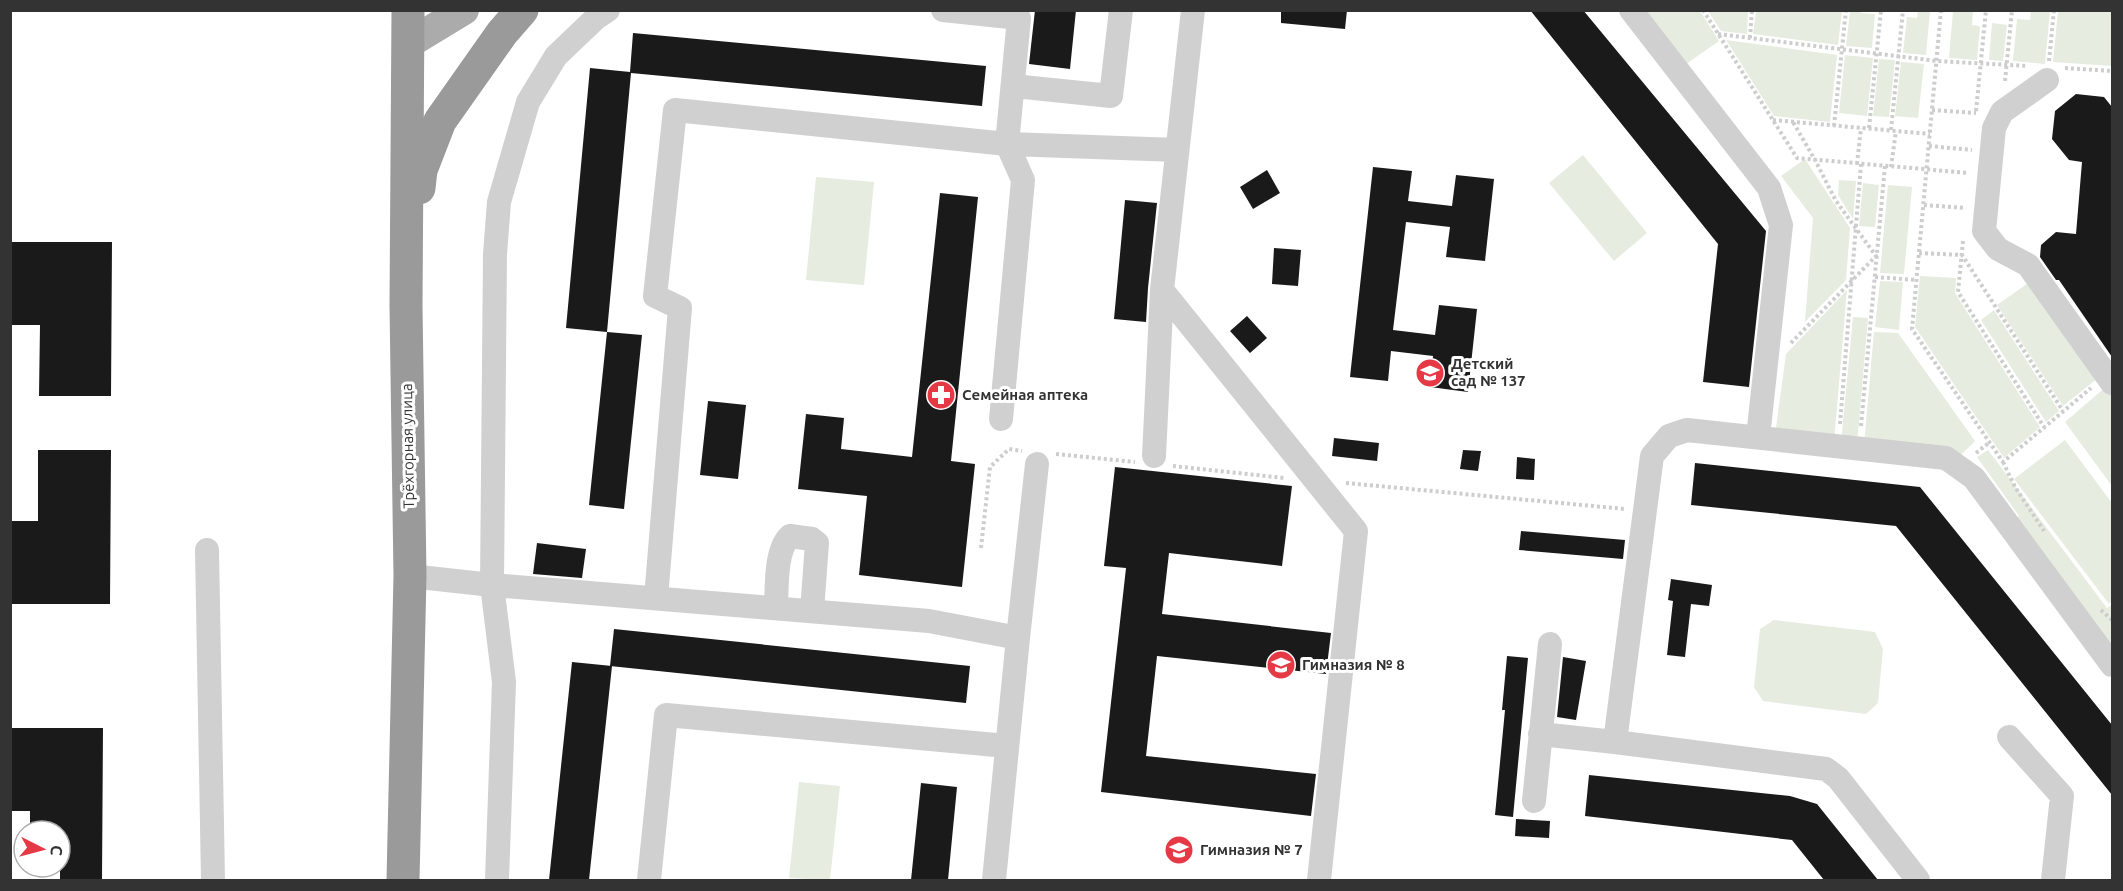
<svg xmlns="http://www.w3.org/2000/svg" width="2123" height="891" viewBox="0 0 2123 891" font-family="Ubuntu,sans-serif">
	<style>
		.green { fill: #e6ecdf }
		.building { fill: #1a1a1a }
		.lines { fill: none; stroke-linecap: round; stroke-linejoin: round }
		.path { stroke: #cdcdcd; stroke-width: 4; stroke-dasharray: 3 3; stroke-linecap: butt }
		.minor { stroke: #d0d0d0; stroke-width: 24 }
		.major { stroke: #ababab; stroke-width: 30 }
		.highway { stroke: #9a9a9a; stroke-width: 33 }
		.labels { text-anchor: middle; stroke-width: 6; stroke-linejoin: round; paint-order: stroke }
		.poi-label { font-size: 15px; font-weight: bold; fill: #333; stroke: #fff; text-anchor: start }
		.street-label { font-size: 15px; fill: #333; stroke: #fff }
	</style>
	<rect width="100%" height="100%" fill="#fff"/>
	<path class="green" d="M1640,11H1700L1719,41L1686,64Z
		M1708,11H1748L1747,34L1721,31Z
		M1756,11H1842L1838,45L1753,34Z
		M1850,11H1860L1861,13L1875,14L1872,48L1846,46Z
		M1918,11H1930L1926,55L1903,53L1907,17L1917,18Z
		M1953,11H1973L1972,25L1980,26L1977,60L1949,58Z
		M2031,11H2050L2045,64L2013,61L2017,19L2030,20Z
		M2058,11H2112V66L2053,62Z
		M1992,23L2007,25L2003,61L1989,60Z
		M1726,40L1837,55L1830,122L1774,116Z
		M1845,55L1873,58L1867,116L1839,113Z
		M1879,59L1895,60L1889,117L1873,116Z
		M1901,62L1924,64L1918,118L1895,116Z
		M1583,155L1647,233L1614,261L1549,183Z
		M1805,159L1850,228L1846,280L1805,322L1813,218L1781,176Z
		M816,177L874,182L864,285L806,280Z
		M1839,180L1856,181L1853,219L1838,195Z
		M1863,183L1879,185L1875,227L1859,226Z
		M1888,185L1912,187L1904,274L1880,273Z
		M1920,276L1956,278L1955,293L2040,427L2004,458L1915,327Z
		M2034,279L2103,374L2063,406L1997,305Z
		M1880,281L1903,282L1899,330L1875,327Z
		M1847,290L1834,442L1775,435L1786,354Z
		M1994,310L2059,411L2046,422L1981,320Z
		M1853,317L1868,318L1857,445L1841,443Z
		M1874,332L1898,333L1975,441L1961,455L1864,445Z
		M2108,385L2112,391V486L2065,422Z
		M2065,440L2112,503V601L2109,604L2014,479Z
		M1988,450L2107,608L2112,605V659L2012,522L2019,516L1977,457Z
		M1774,620L1875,632L1883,649L1878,703L1866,714L1763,701L1754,687L1760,629Z
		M799,782L840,786L830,880L789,878Z"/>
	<path class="building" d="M1035,10H1076L1070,69L1029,64Z
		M1281,10H1347L1345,29L1281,23Z
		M1530,10H1583L1766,231L1749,387L1703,382L1718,244Z
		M633,33L986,66L982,106L631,73L607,332L566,328L590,68L630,72Z
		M2076,94L2104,97L2112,107V357L2059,280H2056L2040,257L2041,245L2056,232L2076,234L2082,162L2069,160L2052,139L2055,111Z
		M1373,167L1412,171L1408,201L1452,206L1456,175L1494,179L1485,261L1446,257L1450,227L1406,222L1393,330L1435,335L1439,305L1477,309L1468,392L1430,387L1433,356L1391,351L1388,381L1350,377Z
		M1267,170L1280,193L1253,209L1240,187Z
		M940,193L978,197L951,461L975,464L962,587L859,575L867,496L798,489L806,414L844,418L841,449L912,457Z
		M1125,200L1157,203L1148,288L1146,322L1114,319Z
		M10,242H112L111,396H39L40,325H10Z
		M1274,248L1301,250L1298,286L1272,284Z
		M1247,316L1267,338L1250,353L1230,331Z
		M607,332L642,335L624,509L589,505Z
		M708,401L746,405L738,479L700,475Z
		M1334,438L1379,443L1377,461L1332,456Z
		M38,450H111L110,604H10V521H38Z
		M1463,450L1481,451L1478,471L1460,469Z
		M1517,457L1535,459L1534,480L1516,479Z
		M1695,463L1920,487L2112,725V795L1896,526L1691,505Z
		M1115,467L1292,486L1282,566L1169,553L1162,614L1331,633L1326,674L1157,656L1146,756L1316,774L1311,816L1101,792L1126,568L1104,566Z
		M1521,531L1625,540L1623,559L1519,550Z
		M537,543L586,549L582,578L533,574Z
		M1671,579L1712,585L1709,606L1691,604L1685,657L1667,655L1673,601L1668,600Z
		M614,629L970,666L966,703L610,666Z
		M1507,656L1528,658L1513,817L1495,815L1505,710H1502Z
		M1563,657L1586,661L1576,720L1557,717Z
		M572,662L612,666L589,880H549Z
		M10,728H103L102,880H60V831H30V811H10Z
		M1589,775L1790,796L1817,804L1878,880H1824L1792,840L1585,816Z
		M921,783L957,787L948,880H911Z
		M1516,819L1550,821L1549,838L1515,836Z"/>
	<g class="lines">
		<path class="path" d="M1703,10L1797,158L1969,173
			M1941,10L1912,329L2003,462L2091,388
			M1718,34L1937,61L2028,66
			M1750,38L1752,10
			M2049,61L2054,10
			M2065,68L2112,71
			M2005,81L2012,10
			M1932,110L1976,113
			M1976,111L1986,10
			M1773,120L1930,134
			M1834,126L1846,10
			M1869,128L1881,10
			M1891,130L1903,10
			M1929,146L1972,150
			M1857,164L1861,128
			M1891,167L1896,131
			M1924,205L1966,208
			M1963,241L1958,292L2044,427
			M1919,253L1962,255L2063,411
			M1875,277L1916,280
			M1791,343L1876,256L1836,201L1815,160L1793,122
			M1840,424L1861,164
			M1861,426L1885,166
			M1976,453L1990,442
			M1056,454L1135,462
			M2003,462L2015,487L2044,531
			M1173,466L1284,478
			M1346,483L1625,509
			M981,548L990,467L1009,449L1022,451
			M2101,610L2112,620"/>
		<path class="minor" d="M943,10L1019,18L1007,144L1023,180L1001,419
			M1631,10L1769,188L1781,225L1758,437
			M2047,80L2002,112L1994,128L1984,231L1998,249L2028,265L2112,383
			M1013,86L1111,96L1121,10
			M1162,290L1356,531L1319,880
			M1154,456L1162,290L1193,10
			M207,550L213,880
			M410,576L492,585L929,621L1018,638
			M656,598L680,308L655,296L675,110L1007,144L1177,150
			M776,608C777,587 775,550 790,536L812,539L817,543L812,611
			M1540,734L1615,742
			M2009,737L2062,796L2053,880
			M1534,801L1550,644
			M497,880L504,682L492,585L495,254L499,202L528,102L556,56L596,18L608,10
			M649,880L666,715L1007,746
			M994,880L1018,638L1037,464
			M1918,880L1838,778L1826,769L1615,742L1652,456L1669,436L1687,430L1946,458L1974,478L2112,665"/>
		<path class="major" d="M408,44L464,10"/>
		<path class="highway" d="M419,188L421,170L440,121L502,33L522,10
			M403,880L410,576L406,306L408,10"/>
	</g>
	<defs>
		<g id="school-disc" transform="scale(1.5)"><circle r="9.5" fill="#e63946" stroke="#fff"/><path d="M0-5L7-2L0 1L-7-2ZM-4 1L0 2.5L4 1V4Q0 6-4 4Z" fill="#fff"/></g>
		<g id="pharmacy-disc" transform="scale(1.5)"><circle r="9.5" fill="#e63946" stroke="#fff"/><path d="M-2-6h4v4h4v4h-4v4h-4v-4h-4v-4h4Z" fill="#fff"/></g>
	</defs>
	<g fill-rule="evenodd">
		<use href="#school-disc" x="1430" y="373"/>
		<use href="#pharmacy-disc" x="941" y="395"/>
		<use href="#school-disc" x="1281" y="665"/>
		<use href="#school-disc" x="1179" y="850"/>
	</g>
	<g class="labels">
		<g class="poi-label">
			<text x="1451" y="369">Детский<tspan x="1451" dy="17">сад № 137</tspan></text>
			<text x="962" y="400">Семейная аптека</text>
			<text x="1302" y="670">Гимназия № 8</text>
			<text x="1200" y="855">Гимназия № 7</text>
		</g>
		<g class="street-label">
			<text transform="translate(408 446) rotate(-91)" y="5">Трёхгорная улица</text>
		</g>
	</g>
	<rect width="2123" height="891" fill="none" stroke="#333333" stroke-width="24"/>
	<g transform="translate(42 849) rotate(96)"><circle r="28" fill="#ffffff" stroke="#adadad" stroke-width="1.5"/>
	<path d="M0-4.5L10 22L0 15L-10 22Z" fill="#e63946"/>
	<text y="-9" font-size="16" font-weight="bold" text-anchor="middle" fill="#333333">С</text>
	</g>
</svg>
